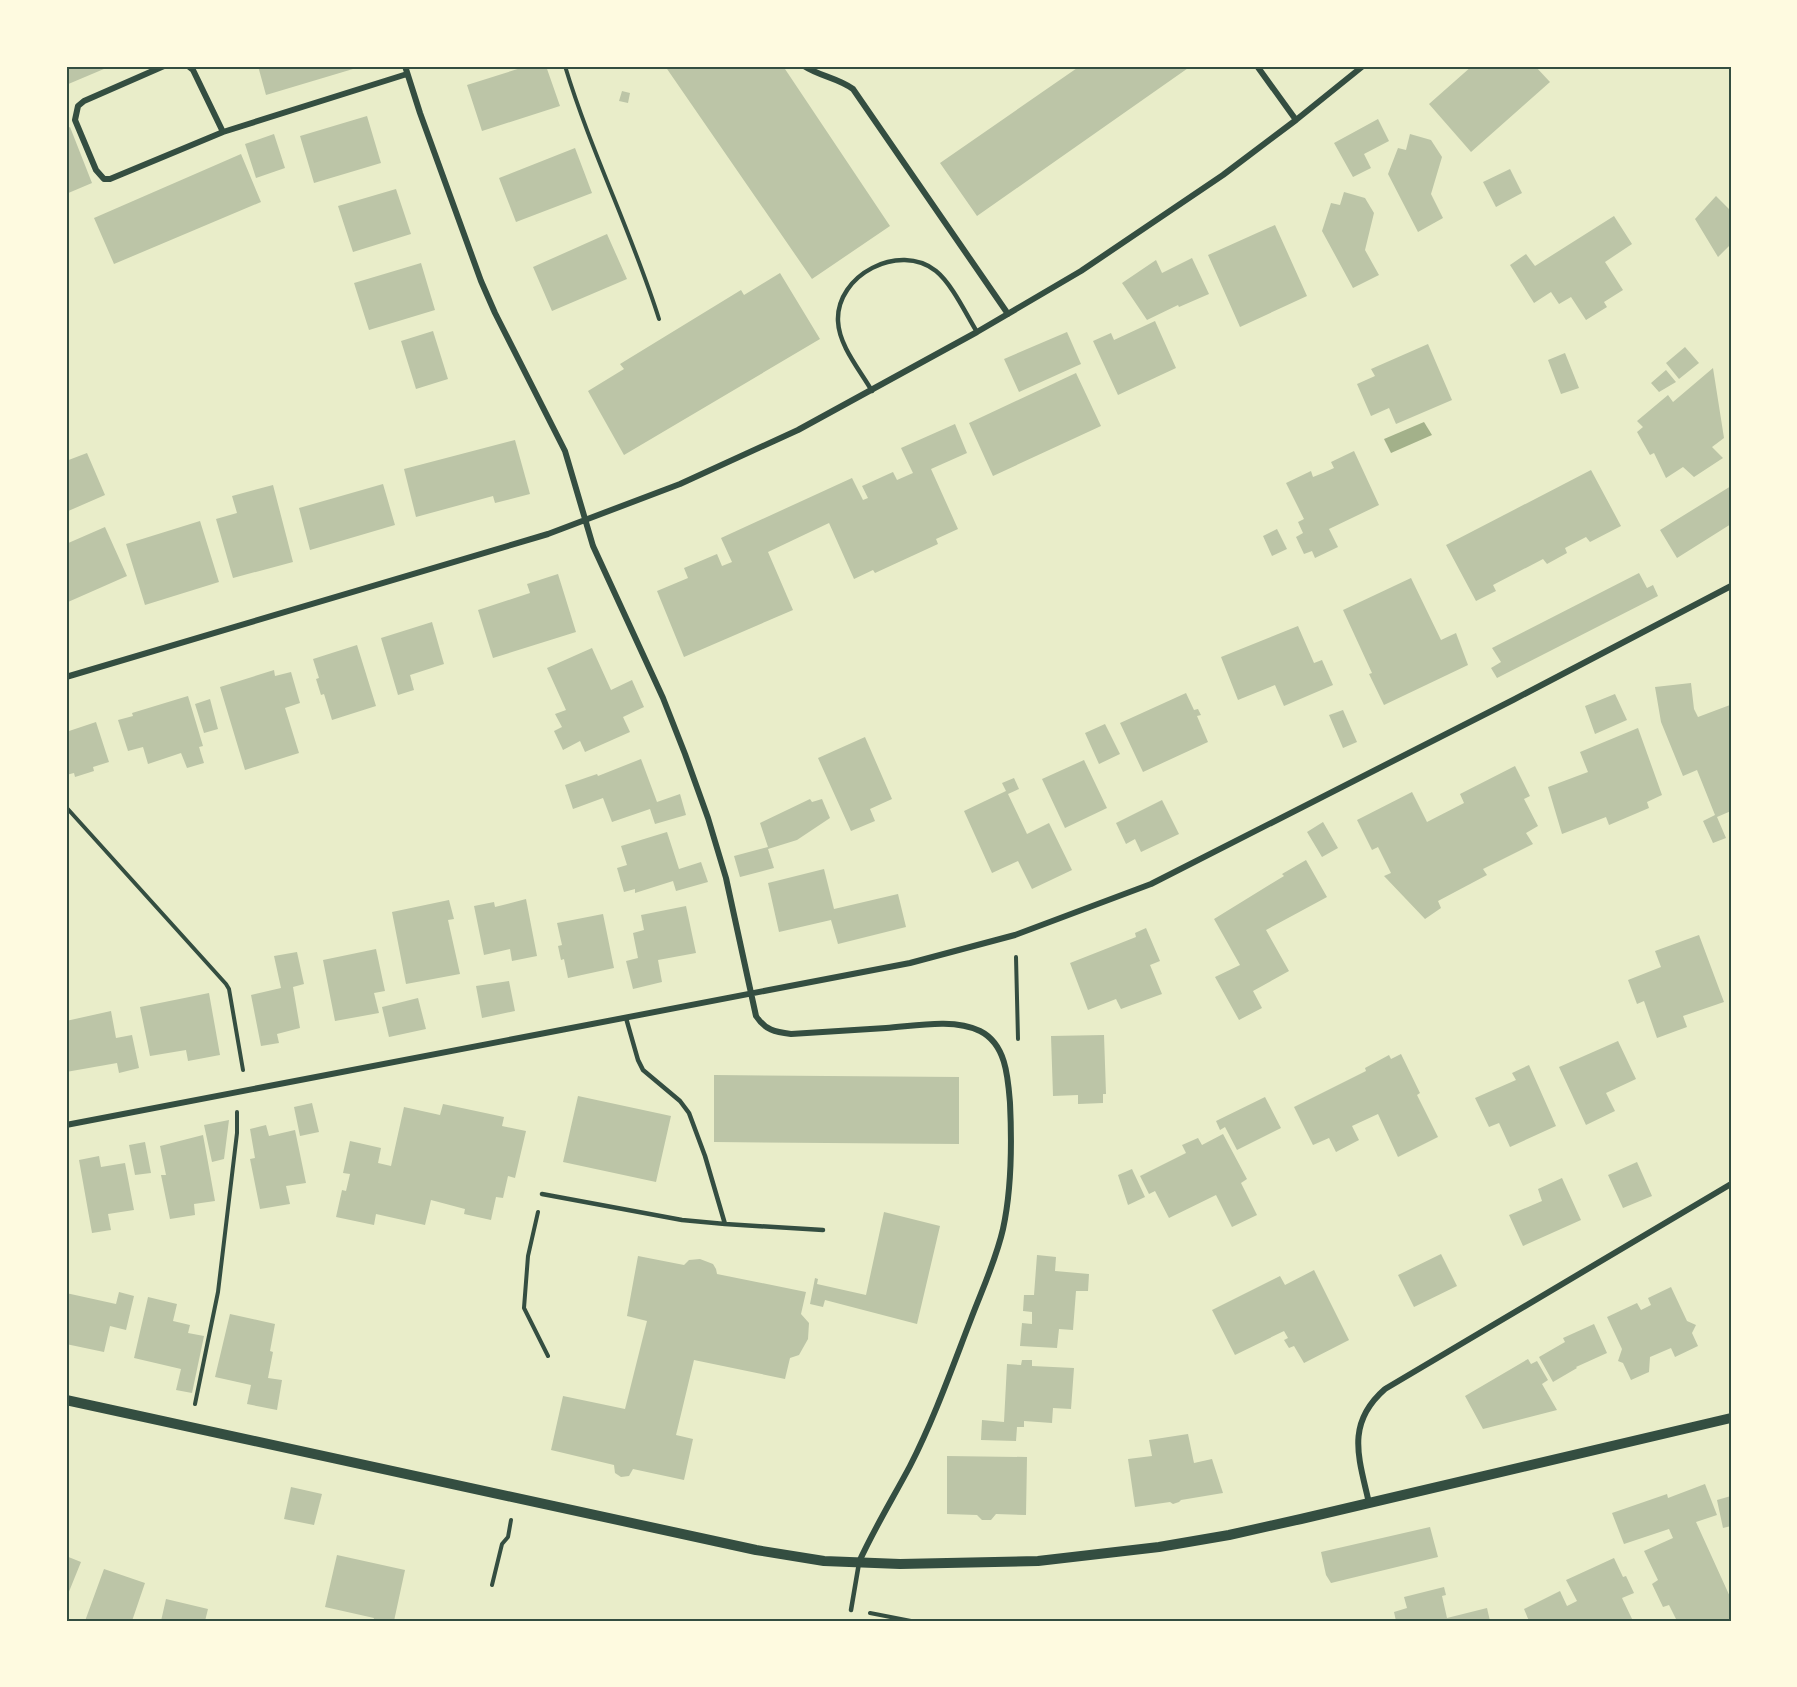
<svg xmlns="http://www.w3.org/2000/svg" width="1797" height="1687" viewBox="0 0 1797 1687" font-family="'Fira Sans Condensed',sans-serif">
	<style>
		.water { fill: #a3b18a }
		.building { fill: #bcc5a7 }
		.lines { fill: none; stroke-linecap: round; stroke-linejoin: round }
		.path { stroke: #344e41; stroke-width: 4 }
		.service { stroke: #344e41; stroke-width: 4.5 }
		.minor { stroke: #344e41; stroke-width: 6 }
		.tertiary { stroke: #344e41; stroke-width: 10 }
		.neatline { fill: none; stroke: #344e41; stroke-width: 2 }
	</style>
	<rect width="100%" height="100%" fill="#e9edc9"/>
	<path class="water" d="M1424,422L1432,435L1391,453L1384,439Z"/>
	<path class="building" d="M66,66H111L66,85Z
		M258,66H352L353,69L266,95Z
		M527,66H546L560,106L482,131L467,85Z
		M665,66H783L890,226L812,279Z
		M1080,66H1191L977,216L940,163Z
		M1472,66H1535L1550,82L1471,152L1429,104Z
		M622,91L630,93L628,103L619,101Z
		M367,116L381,163L314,183L300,136Z
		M1378,119L1389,141L1364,154L1371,168L1353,177L1334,143Z
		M70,127L92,183L66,194V129Z
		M274,134L285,168L256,178L245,144Z
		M1410,134L1431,140L1442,157L1431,194L1443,218L1418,232L1388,174L1398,148L1406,150Z
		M575,148L592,193L516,222L499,178Z
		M241,154L261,202L114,264L94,218Z
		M1510,169L1522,193L1496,207L1483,182Z
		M396,189L411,234L353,252L338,206Z
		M1344,192L1365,198L1374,213L1365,250L1379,275L1353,288L1322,231L1331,203L1340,205Z
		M1716,196L1731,211V244L1718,257L1695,219Z
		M1614,216L1632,244L1605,262L1623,290L1604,302L1607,307L1586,320L1571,297L1559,304L1551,292L1534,303L1510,265L1526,254L1535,266Z
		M1275,225L1307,296L1240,327L1208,255Z
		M607,234L627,279L552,311L533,267Z
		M1192,258L1209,294L1179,307L1178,305L1147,320L1122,283L1156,260L1162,273Z
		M421,263L435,310L369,330L354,283Z
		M780,273L820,339L624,455L588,391L624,369L620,364L741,290L744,295Z
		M1155,321L1176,368L1118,395L1093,341L1111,333L1114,340Z
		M433,331L448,379L416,389L401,341Z
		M1067,332L1081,364L1019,392L1004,359Z
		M1428,344L1452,400L1396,424L1389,408L1371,416L1357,384L1375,376L1371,369Z
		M1685,347L1699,363L1679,379L1666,363Z
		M1565,353L1579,388L1561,394L1548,360Z
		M1713,368L1724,438L1712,447L1723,458L1694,477L1683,467L1666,478L1654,453L1650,455L1637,432L1643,427L1637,421L1668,395L1673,402Z
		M1666,370L1676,382L1659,392L1651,383Z
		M1076,373L1101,426L993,476L969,423Z
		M955,424L967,453L931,469L958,529L936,539L938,544L875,573L873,570L854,579L829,523L768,552L793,610L684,657L657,591L688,578L684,568L717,554L722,566L732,562L721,538L852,478L863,500L868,498L862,486L893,472L897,480L913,473L901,448Z
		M515,440L530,494L495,503L493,496L416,517L404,469Z
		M1354,451L1379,505L1329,529L1338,547L1315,558L1312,551L1304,554L1296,537L1303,533L1298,522L1304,519L1286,483L1311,471L1313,477L1323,473L1334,468L1331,462Z
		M87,453L105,495L66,512V461Z
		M1591,470L1621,526L1590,542L1586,537L1565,548L1567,553L1547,564L1543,559L1493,585L1496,591L1476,601L1446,545Z
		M383,484L395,525L310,550L299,508Z
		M273,485L293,562L233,578L216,519L237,513L232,496Z
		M1731,486V524L1677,558L1660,530Z
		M200,521L219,582L145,605L126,544Z
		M105,527L127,576L68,602L66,598V544Z
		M1277,529L1287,549L1272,556L1263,536Z
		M1639,573L1647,588L1653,585L1658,596L1497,678L1491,668L1501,662L1492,648Z
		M558,574L576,632L493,658L478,610L530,593L527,584Z
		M1411,578L1441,640L1456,633L1468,665L1384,705L1369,674L1372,673L1343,610Z
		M432,622L444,664L410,675L414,690L398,695L381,638Z
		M1298,626L1314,663L1322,660L1333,685L1284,706L1275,685L1238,700L1221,657Z
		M357,645L376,706L332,720L324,694L321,695L316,679L319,678L313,659Z
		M592,648L611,690L632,680L644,707L623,717L630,732L585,752L580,741L563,750L554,731L562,727L555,714L566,710L547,668Z
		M274,670L275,676L291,672L300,703L285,708L299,753L245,770L220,687Z
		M1691,683L1694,709L1698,717L1730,705L1731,706V811L1717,817L1726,838L1713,843L1703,821L1715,815L1697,770L1683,776L1661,722L1655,687Z
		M1186,693L1194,710L1198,709L1201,715L1197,716L1208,742L1143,772L1120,723Z
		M1615,694L1627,720L1595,734L1585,706Z
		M188,696L203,746L199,747L204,763L187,768L181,753L148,764L143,747L128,751L118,720L133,716L132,713Z
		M210,699L218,729L204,733L195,704Z
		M1343,710L1357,742L1343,748L1329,715Z
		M96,722L109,762L93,767L94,771L75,777L74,773L66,775V732Z
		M1105,724L1120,754L1099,764L1085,733Z
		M1638,728L1662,795L1647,802L1649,808L1609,825L1606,817L1562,834L1548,787L1588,772L1580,752Z
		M865,737L892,799L870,809L875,821L851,831L818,758Z
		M641,759L657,802L680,794L686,815L655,824L650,809L612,822L603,798L573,809L565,785L597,774L598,776Z
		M1084,760L1107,808L1065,828L1042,779Z
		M1515,766L1530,796L1524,799L1538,826L1526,833L1533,844L1483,869L1487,875L1438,901L1441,908L1425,919L1384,876L1391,873L1378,847L1372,850L1357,820L1412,792L1427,822L1464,803L1460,794Z
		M1014,778L1019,789L1008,794L1027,834L1049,823L1072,870L1032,889L1018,861L992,873L964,811L1006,791L1002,783Z
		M810,799L812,802L822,799L830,818L797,840L768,849L774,868L740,877L734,856L768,847L760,823Z
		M1162,800L1179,834L1141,852L1135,839L1126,844L1116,823Z
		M1323,822L1338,848L1322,857L1307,832Z
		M667,832L679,869L701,862L708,882L676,891L673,881L635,893V889L624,892L617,868L627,865L621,846Z
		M1306,860L1327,897L1266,930L1289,971L1253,991L1262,1008L1239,1020L1215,977L1240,965L1214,919L1284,876L1282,874Z
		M824,869L834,909L898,894L906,927L838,944L831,920L779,932L768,883Z
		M526,899L537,956L512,961L510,949L484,955L474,906L494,902L495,907Z
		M449,900L454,919L448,920L460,974L406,984L392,912Z
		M686,906L696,953L658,960L662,982L633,989L626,961L638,958L633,933L644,930L641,915Z
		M603,914L614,968L568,978L564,959L561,960L558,946L562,945L557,923Z
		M1146,928L1160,961L1150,965L1162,994L1121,1009L1116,999L1088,1010L1070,963L1136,937L1135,933Z
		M1699,935L1724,1002L1683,1016L1687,1027L1657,1038L1644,1001L1637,1004L1628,980L1661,967L1655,951Z
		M376,949L385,991L374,993L379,1013L335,1021L323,960Z
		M297,952L304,984L293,987L300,1028L277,1034L279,1043L261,1046L251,995L281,988L274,956Z
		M509,981L515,1011L482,1018L476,986Z
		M209,993L220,1055L188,1061L186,1050L150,1056L140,1007Z
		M418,998L426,1029L389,1037L382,1007Z
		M111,1011L116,1038L132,1035L139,1068L119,1073L117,1063L66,1072V1021Z
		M1104,1035L1106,1094H1103V1103L1078,1104V1095L1053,1096L1051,1036Z
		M1618,1041L1636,1079L1606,1093L1615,1111L1586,1125L1559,1067Z
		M1401,1054L1420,1093L1417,1095L1438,1137L1398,1157L1378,1114L1352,1126L1359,1140L1336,1152L1329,1138L1313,1145L1294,1107L1366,1071L1365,1068L1389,1055L1391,1059Z
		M1529,1065L1556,1126L1510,1147L1499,1123L1489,1127L1475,1098L1516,1080L1512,1073Z
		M714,1075L959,1077V1144L714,1142Z
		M578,1096L671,1116L656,1182L563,1162Z
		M1265,1097L1281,1128L1237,1150L1225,1127L1220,1130L1216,1121Z
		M312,1103L319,1132L300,1136L294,1107Z
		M443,1104L504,1117L502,1126L526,1131L515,1178L508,1176L503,1198L496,1197L491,1220L464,1214L465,1209L431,1200L425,1225L376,1214L374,1225L336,1217L342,1190L346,1191L350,1174L343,1173L350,1141L381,1148L378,1163L391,1166L404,1107L440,1115Z
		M229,1120L224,1159L212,1162L204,1125Z
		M266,1125L269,1136L295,1130L306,1183L286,1186L290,1204L260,1209L250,1159L255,1158L250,1129Z
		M1223,1134L1247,1179L1241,1183L1257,1215L1232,1227L1216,1195L1169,1218L1155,1191L1149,1194L1140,1176L1186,1153L1182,1145L1198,1138L1202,1145Z
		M203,1135L215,1201L194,1204L195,1215L170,1219L161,1175H166L160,1146Z
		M145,1142L151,1173L135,1175L129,1145Z
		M99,1156L101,1167L125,1163L134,1210L108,1214L111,1230L92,1233L79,1160Z
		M1637,1162L1652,1196L1623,1208L1608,1175Z
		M1132,1169L1145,1197L1128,1205L1118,1175Z
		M1562,1178L1581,1220L1523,1246L1509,1215L1542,1201L1538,1189Z
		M884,1212L940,1226L917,1324L825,1300L823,1307L810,1304L815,1278L818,1279L817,1284L866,1295Z
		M1441,1254L1457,1286L1414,1307L1398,1275Z
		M1037,1255L1056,1257L1055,1271L1089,1274L1088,1291H1076L1073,1330L1059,1329L1057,1348L1020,1346L1022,1323L1032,1324V1312L1023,1311L1024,1295H1034Z
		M638,1256L684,1265L689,1260L700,1259L713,1264L716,1269L717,1274L806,1292L801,1314L809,1323L808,1339L799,1355L790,1358L785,1379L694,1360L676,1435L693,1439L684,1480L633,1469L629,1476L621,1477L615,1473L614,1465L551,1450L563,1396L625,1409L647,1321L627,1316Z
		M1314,1270L1349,1340L1304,1363L1294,1346L1289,1348L1284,1340L1288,1338L1284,1331L1235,1355L1212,1310L1280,1276L1285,1285Z
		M1671,1287L1687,1321L1696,1325L1692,1333L1698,1346L1675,1357L1671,1348L1650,1357L1649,1372L1631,1380L1623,1363L1618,1361L1622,1349L1607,1317L1637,1303L1641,1310L1651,1305L1648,1298Z
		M119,1292L134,1296L126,1330L110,1326L104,1352L66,1344V1293L116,1304Z
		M148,1297L177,1304L173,1321L190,1325L188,1333L204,1336L192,1393L176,1390L181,1369L134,1358Z
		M230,1314L275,1324L270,1351L273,1352L268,1378L282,1380L277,1410L247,1404L251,1385L215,1377Z
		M1594,1324L1607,1353L1576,1367L1577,1368L1553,1382L1539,1357L1565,1342L1563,1338Z
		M1528,1359L1531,1364L1537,1361L1548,1380L1542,1384L1557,1410L1483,1429L1465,1396Z
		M1022,1360H1032V1366L1074,1368L1071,1409L1053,1408L1052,1423L1024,1421V1427H1017L1016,1441L981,1440L982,1420L1004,1422L1007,1364L1021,1365Z
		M1188,1434L1194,1463L1212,1459L1223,1493L1181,1500L1179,1502L1173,1504L1170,1502L1135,1507L1128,1459L1152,1456L1149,1440Z
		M947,1456L1027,1457L1026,1515L996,1514L991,1520H982L977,1515L947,1514Z
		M1705,1484L1717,1515L1696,1522L1731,1599V1621H1677L1669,1605L1663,1607L1652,1584L1658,1580L1644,1551L1673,1538L1669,1529L1624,1544L1612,1513L1667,1494L1668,1498Z
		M291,1487L322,1494L314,1525L284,1519Z
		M1731,1496V1526L1723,1528L1717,1500Z
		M1430,1527L1438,1557L1331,1583L1326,1575L1321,1552Z
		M337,1555L405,1570L394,1621H373L374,1618L325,1607Z
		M66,1556L81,1562L66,1599Z
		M1614,1558L1623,1577L1626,1576L1634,1593L1622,1598L1633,1621H1529L1524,1609L1560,1591L1567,1606L1577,1601L1566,1580Z
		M104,1569L145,1583L132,1621H85Z
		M1444,1587L1446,1595L1442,1596L1447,1618L1487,1608L1490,1621H1396L1394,1612L1407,1608L1404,1597Z
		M166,1599L208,1609L205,1621H161Z"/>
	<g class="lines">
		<path class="path" d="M565,66C591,152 632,233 659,319
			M66,807L226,984L229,989L243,1070
			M1016,957L1018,1039
			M538,1212L528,1256L524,1308L548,1356
			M195,1404L218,1292L237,1133V1112
			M492,1585L502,1544L508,1537L511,1520
			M870,1613L911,1621"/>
		<path class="service" d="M872,391C860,370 839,346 838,321C836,275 899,242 936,271C952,284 966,314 977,332
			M626,1018L638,1060L643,1070L680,1101L689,1113L705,1156L725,1224L823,1230
			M542,1194L682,1220L725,1224
			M851,1610L859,1563"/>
		<path class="minor" d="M164,66L84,101L78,106L75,120L96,170L104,179H110L223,132L407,74
			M188,66L193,70L223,132
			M405,66L420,113L481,281L495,313L565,451L593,546L663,698L685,754L708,818L726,878L756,1016C765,1030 775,1032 791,1034C822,1032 854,1030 886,1028C915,1026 953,1018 980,1031C1006,1044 1008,1077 1010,1103C1012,1145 1012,1188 1003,1229C996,1260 982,1290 971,1319C952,1368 934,1419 910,1466C893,1498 874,1529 859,1562
			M804,66C819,76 838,78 853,89L1008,314
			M1257,66L1296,120
			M66,677L548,534L680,484L798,430L977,332L1081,271L1223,175L1296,120L1363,66
			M66,1125L910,963L1015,935L1151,884L1513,700L1731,586
			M1369,1503C1359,1458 1345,1424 1385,1389L1731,1184"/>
		<path class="tertiary" d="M66,1400L756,1550L824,1561L900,1564L1038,1561L1159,1547L1229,1535L1301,1519L1731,1418"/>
	</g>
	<rect width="1797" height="1687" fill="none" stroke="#fefae0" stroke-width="135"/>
	<rect x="68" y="68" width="1662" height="1552" class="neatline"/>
</svg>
